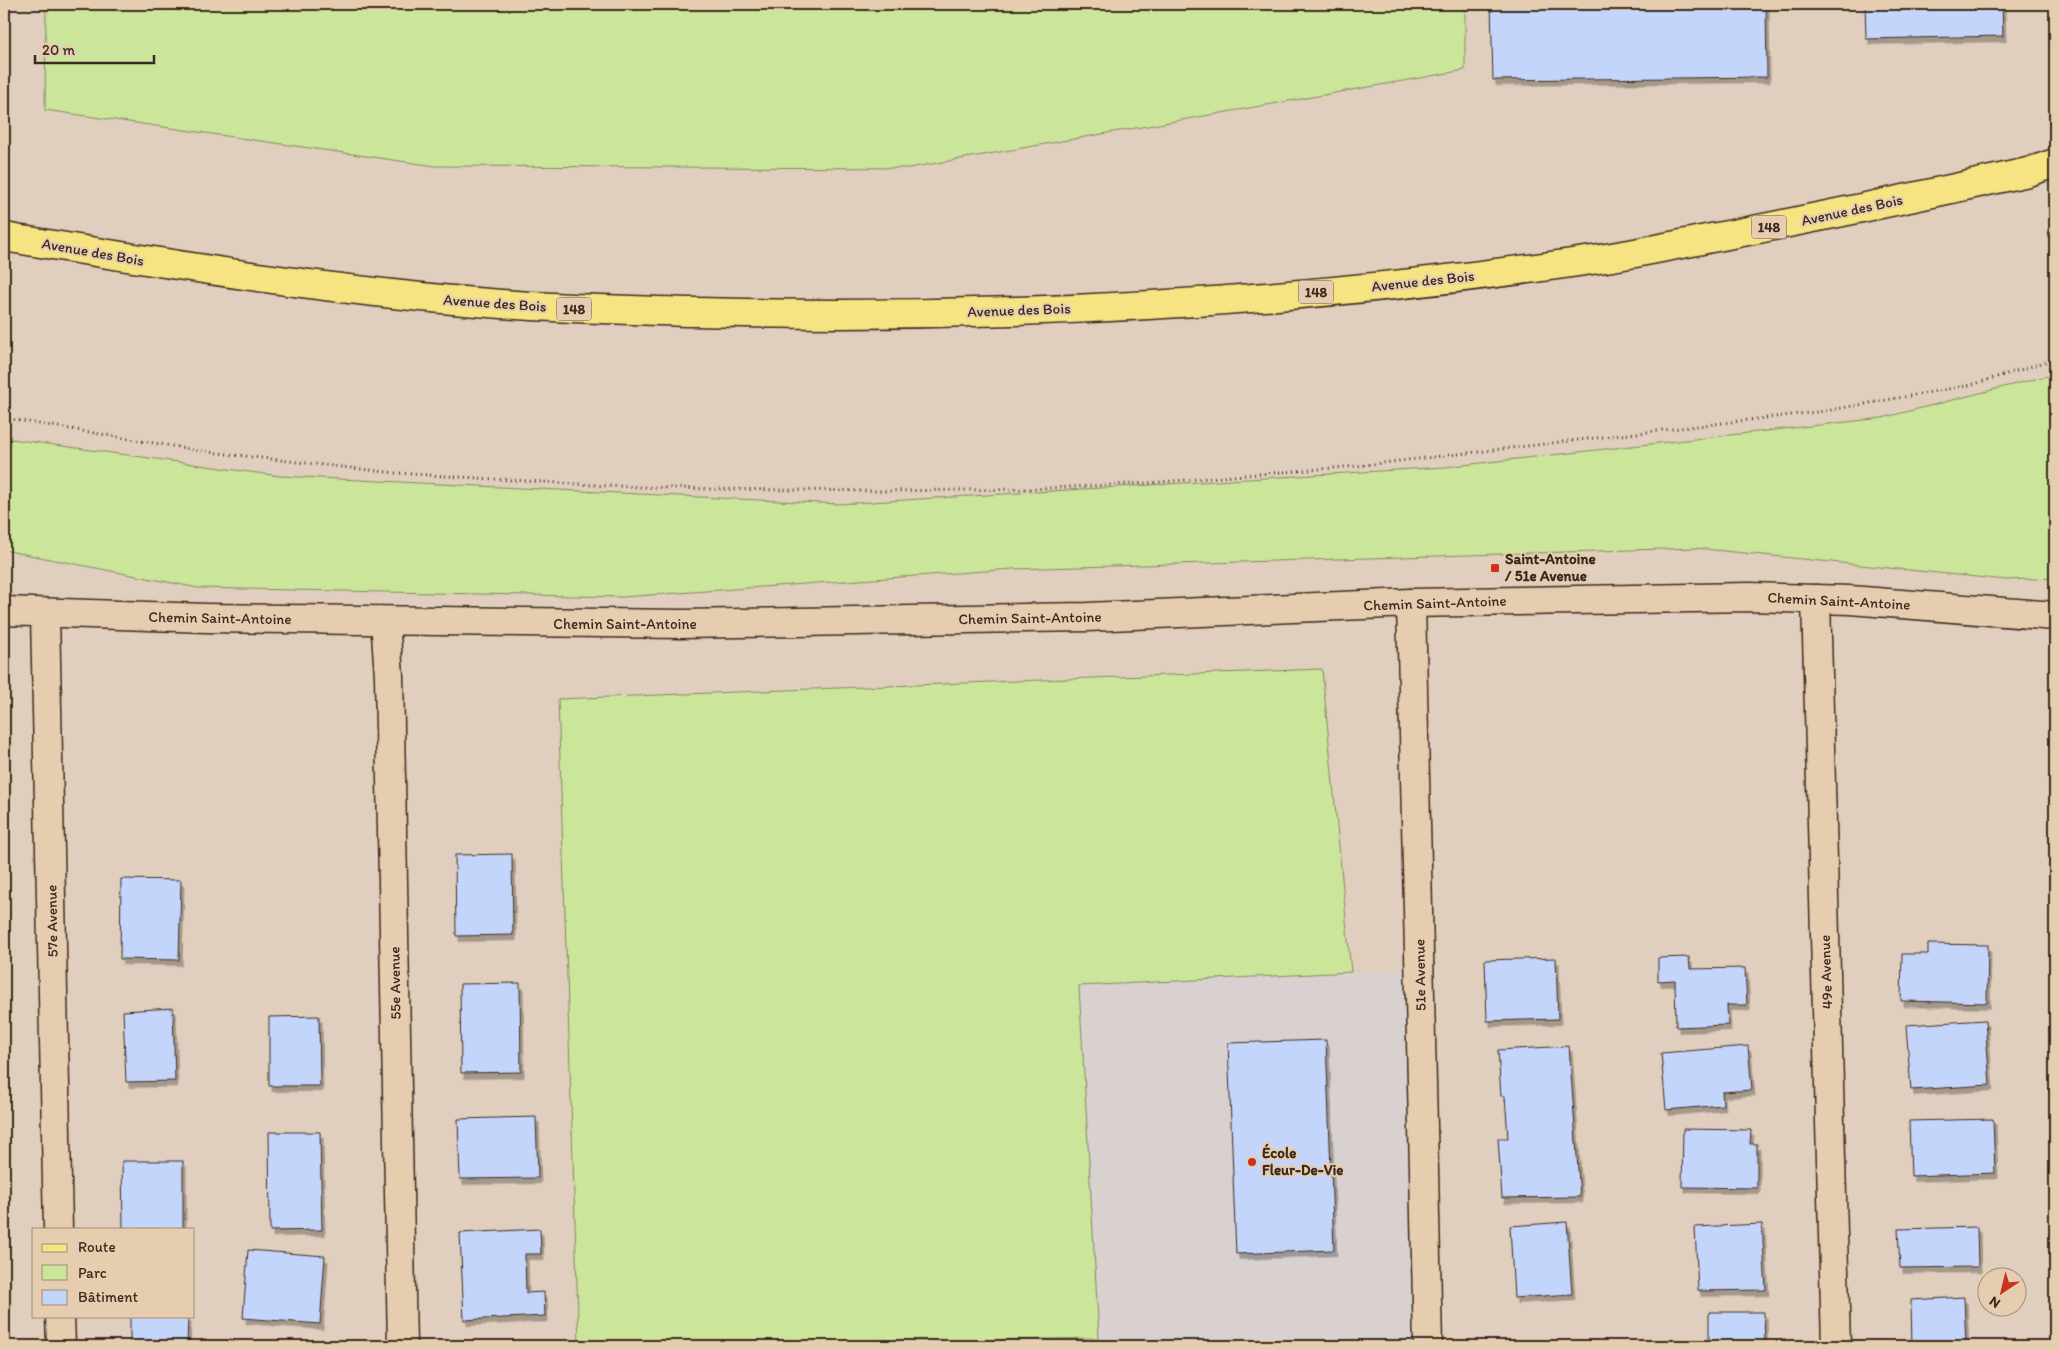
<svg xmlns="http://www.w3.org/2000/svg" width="2059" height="1350" viewBox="0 0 2059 1350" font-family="Itim,sans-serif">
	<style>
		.built { fill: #d8d1d0 }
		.green { fill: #cbe59b; stroke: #83885c }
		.building { fill: #c4d5fb; stroke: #3b2a1e; filter: url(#shadow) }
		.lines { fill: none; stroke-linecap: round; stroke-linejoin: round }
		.minor-casing { stroke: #3b2a1e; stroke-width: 31 }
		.tertiary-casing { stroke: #3b2a1e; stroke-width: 31 }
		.primary-casing { stroke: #3b2a1e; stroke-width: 31 }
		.path { stroke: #3b2a1e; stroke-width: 3; stroke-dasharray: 1 4; stroke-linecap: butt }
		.minor { stroke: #e7cdaf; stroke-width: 28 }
		.tertiary { stroke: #e7cdaf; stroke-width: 28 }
		.primary { stroke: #f6e381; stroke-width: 28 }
		.poi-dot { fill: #c8321e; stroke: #e7cdaf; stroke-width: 2 }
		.labels { text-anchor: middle; stroke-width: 4; stroke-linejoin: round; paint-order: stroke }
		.shield { fill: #e7cdaf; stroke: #6f5b4a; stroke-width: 1 }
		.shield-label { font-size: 14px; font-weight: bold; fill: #3b2a1e }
		.street-label { font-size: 15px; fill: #3b2a1e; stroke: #e7cdaf }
		.poi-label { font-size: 15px; font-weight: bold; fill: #3b2a1e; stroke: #e7cdaf; text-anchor: start }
	</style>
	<defs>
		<filter id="shadow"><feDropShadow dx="3" dy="5.5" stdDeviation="0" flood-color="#0004"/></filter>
	</defs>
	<rect width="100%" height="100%" fill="#e0cfbe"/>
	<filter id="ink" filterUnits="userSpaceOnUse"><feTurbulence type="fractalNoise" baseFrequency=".02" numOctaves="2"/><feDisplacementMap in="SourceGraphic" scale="10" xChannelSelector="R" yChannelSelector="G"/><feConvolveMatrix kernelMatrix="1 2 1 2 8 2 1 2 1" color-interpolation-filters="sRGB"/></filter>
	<g filter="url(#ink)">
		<path class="built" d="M1407,969L1423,1346H1099L1079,986Z"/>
		<path class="green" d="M46,4H1465V70L909,168L435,166L45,110Z
			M2055,374V578L2006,580L1695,548L1013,569L622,597L198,588L4,550V438L279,476L839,504L1445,467L1882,418Z
			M1322,669L1351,972L1079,986L1099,1338L709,1346H579L558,699Z"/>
		<path class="building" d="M1491,4H1766L1767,77L1493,80Z
			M1865,4H2002L2003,36L1866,39Z
			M512,854L513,935L456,936L455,855Z
			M121,879L181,880L179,960L120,959Z
			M1928,944L1988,945L1987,1003L1901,1001L1902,954H1928Z
			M1689,957L1690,969L1745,968L1747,1005H1727L1728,1025L1676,1027L1675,980L1658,981V958Z
			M1556,958L1558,1019L1487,1021L1485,960Z
			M520,983L521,1072L461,1073L460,984Z
			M173,1008L175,1081L126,1082L123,1011Z
			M319,1016L320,1086H269V1017Z
			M1985,1020L1990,1085L1911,1090L1906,1025Z
			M1326,1040L1334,1250L1236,1254L1228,1043Z
			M1569,1046L1580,1197L1502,1198L1498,1138H1508L1505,1096H1501L1498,1050Z
			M1748,1046L1752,1090L1722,1092L1723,1105L1666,1110L1661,1053Z
			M536,1117L538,1178L460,1179L458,1119Z
			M1993,1119L1995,1173L1911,1176L1909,1121Z
			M1683,1129L1751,1130L1750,1144H1757V1188L1682,1187Z
			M269,1132H320L322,1230L270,1231Z
			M122,1161H183V1229H123Z
			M1567,1222L1572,1294L1514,1298L1510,1226Z
			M1762,1224L1766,1290L1698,1291L1695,1227Z
			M1977,1227L1978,1267L1900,1268L1898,1229Z
			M540,1229L541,1254H525L526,1293L544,1292L545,1316L464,1320L460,1233Z
			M248,1250L325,1256L320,1324L243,1318Z
			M1964,1297L1966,1346H1912L1911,1300Z
			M1709,1312H1764L1765,1346H1709Z
			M130,1316H188L187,1346H130Z
			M1561,1342L1562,1346H1511V1345Z"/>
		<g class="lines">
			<g class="minor-casing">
				<path id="minor" d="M1816,599L1836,1346
					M1411,603L1428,1346
					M45,614L58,1229
					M385,621L389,676L402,1346
					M60,1316L61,1346"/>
			</g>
			<g class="tertiary-casing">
				<path id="tertiary" d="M4,611L206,618L682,624L1087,617L1411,603L1749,597L1850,600L2055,616"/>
			</g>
			<g class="primary-casing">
				<path id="primary" d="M4,237C169,264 334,292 502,304C566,309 631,310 696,312C1000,320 1305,303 1606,258C1643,252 1680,244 1717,237C1821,217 1925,195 2028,172L2055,163"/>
			</g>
			<path class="path" d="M4,418L208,452L396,473L609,486L710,489L885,491L1030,489L1148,483L1357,466L1825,411L1971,385L2055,359"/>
			<use href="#minor" class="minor"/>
			<use href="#tertiary" class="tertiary"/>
			<use href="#primary" class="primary"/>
		</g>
	</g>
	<g class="poi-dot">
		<rect x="1490" y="563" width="10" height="10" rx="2.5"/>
		<circle cx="1252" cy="1162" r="5"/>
	</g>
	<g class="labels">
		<g class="shield">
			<rect x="1751.5" y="215.5" width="35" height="23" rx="4"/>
			<rect x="1298.5" y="280.5" width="35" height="23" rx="4"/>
			<rect x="556.5" y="297.5" width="35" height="23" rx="4"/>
		</g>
		<g class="shield-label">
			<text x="1769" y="232">148</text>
			<text x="1316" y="297">148</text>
			<text x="574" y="314">148</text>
		</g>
		<g class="street-label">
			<text transform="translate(1852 210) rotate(-12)" y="5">Avenue des Bois</text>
			<text transform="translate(93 252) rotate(10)" y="5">Avenue des Bois</text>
			<text transform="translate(1423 281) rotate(-6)" y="5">Avenue des Bois</text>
			<text transform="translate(495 303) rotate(4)" y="5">Avenue des Bois</text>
			<text transform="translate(1019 310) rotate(-2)" y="5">Avenue des Bois</text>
			<text transform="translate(1839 601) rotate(3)" y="5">Chemin Saint-Antoine</text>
			<text transform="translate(1435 603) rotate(-2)" y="5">Chemin Saint-Antoine</text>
			<text transform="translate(220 618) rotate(1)" y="5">Chemin Saint-Antoine</text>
			<text transform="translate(1030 618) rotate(-1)" y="5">Chemin Saint-Antoine</text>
			<text x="625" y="629">Chemin Saint-Antoine</text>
			<text transform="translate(52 921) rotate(-91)" y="5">57e Avenue</text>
			<text transform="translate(1826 972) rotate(-92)" y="5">49e Avenue</text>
			<text transform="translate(1420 975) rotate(-91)" y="5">51e Avenue</text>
			<text transform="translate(395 983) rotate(-91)" y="5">55e Avenue</text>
		</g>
		<g class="poi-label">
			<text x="1505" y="564">Saint-Antoine<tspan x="1505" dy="17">/ 51e Avenue</tspan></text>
			<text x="1262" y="1158">École<tspan x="1262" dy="17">Fleur-De-Vie</tspan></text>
		</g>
	</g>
	<rect width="2059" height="1350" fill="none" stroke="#e7cdaf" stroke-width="20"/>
	<rect x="10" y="10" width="2039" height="1330" fill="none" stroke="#3b2a1e" stroke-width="2" filter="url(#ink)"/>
	<rect x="32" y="1228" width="162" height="90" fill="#e7cdaf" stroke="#a28c75"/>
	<rect x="42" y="1244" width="25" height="8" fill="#f6e381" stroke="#a28c75"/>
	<text x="78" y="1252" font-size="15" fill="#3b2a1e">Route</text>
	<rect x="42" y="1265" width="25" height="15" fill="#cbe59b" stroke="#a28c75"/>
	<text x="78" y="1278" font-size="15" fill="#3b2a1e">Parc</text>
	<rect x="42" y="1290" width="25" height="15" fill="#c4d5fb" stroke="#a28c75"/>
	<text x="78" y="1302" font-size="15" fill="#3b2a1e">Bâtiment</text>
	<g transform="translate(2002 1292) rotate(215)"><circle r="24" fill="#e7cdaf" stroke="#a28c75"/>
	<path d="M0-4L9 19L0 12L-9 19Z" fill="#c8321e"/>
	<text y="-8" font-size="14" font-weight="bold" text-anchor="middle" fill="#3b2a1e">N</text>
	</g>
	<path d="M35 55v8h119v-8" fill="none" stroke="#3b2a1e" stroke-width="2.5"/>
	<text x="42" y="55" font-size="15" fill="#3b2a1e" stroke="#e7cdaf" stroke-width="4" paint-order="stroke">20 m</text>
</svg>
